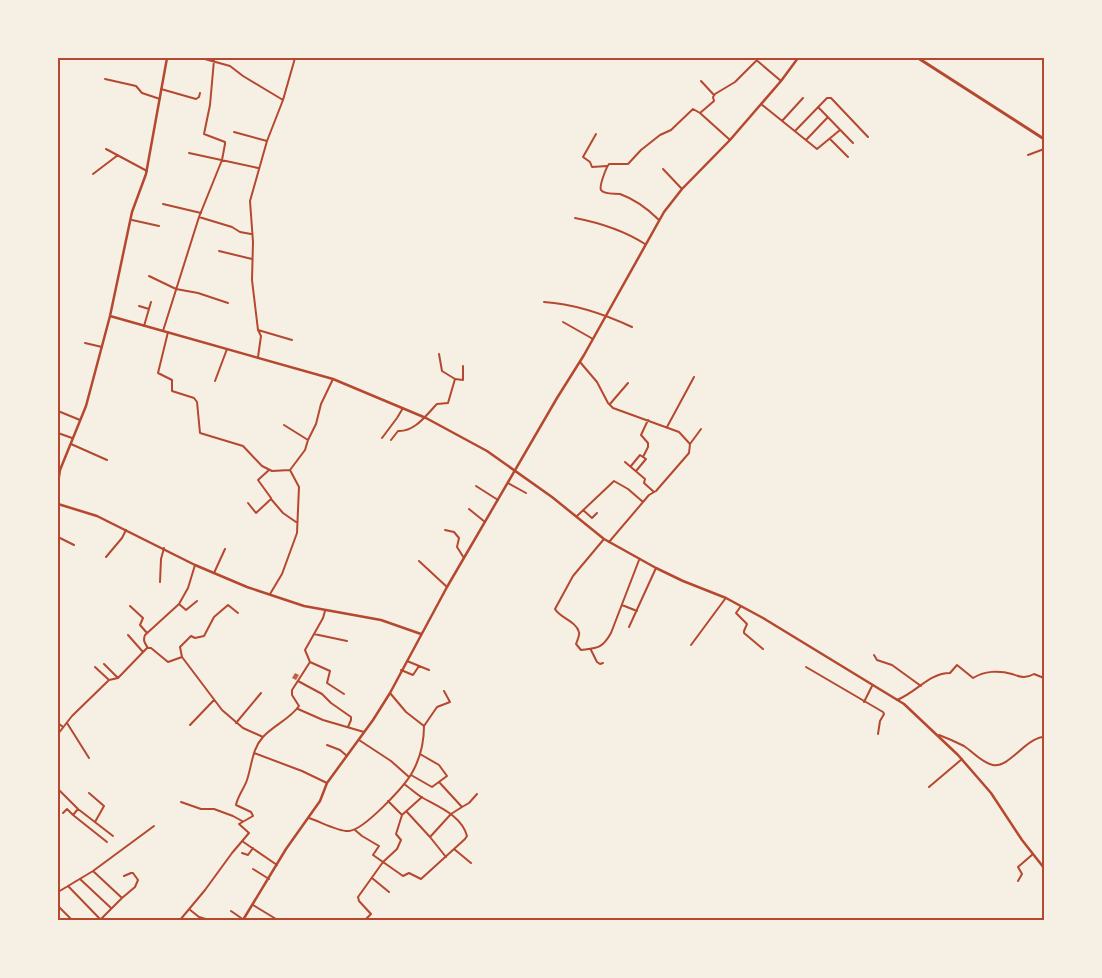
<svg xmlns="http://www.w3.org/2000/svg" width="1102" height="978" viewBox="0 0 1102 978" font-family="'Archivo Narrow',sans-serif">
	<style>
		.building { fill: #bf614a }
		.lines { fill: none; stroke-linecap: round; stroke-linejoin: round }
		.minor { stroke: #b5482f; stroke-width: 2 }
		.tertiary { stroke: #b5482f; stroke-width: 2.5 }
		.trunk { stroke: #b5482f; stroke-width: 3 }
		.neatline { fill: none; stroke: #b5482f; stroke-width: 2 }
	</style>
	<rect width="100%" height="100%" fill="#f6efe4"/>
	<path class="building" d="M295,673L299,675L296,680L292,678Z"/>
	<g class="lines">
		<path class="minor" d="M201,58L230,66L243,76L283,100
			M754,58L781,81
			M105,79L136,86L142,93L160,99
			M701,81L714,95
			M161,89L196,99L199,97L200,93
			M761,104L817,149L840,130
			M818,107L853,143
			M700,113L714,101L713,97L715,94L735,82L757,60
			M782,121L803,98
			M795,131L827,98H831L868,137
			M234,132L267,141
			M596,134L583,157L590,162L592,167L607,166
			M830,139L848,157
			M806,140L828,117
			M106,149L147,171
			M189,153L258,168
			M1028,155L1044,149
			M663,169L682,189
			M93,174L118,155
			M163,204L201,213
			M199,217L232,227L240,232L251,234
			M575,218C601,223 623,230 645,244
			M132,220L159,226
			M659,220C649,210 634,199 620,194C615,193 604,195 601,190C599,186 606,168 609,164H628L641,150L660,135L671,130L693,109L700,113L730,140
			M219,251L252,259
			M149,276L176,289L198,293L228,303
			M544,302C575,304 604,314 632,327
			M139,306L149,309
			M563,322L593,339
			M144,326L151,302
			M258,330L292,340
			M163,331L199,217L222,160L225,144V142L204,134L210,105L214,60
			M168,332L158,373L172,380V391L194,398L197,402L200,433L243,446L262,466L272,471L290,470
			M85,343L102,347
			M258,357L261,336L258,330L252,280L253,242L250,201L267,141L283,100L295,58
			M580,362L597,382L608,403L613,408L679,432L690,444L689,453L656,491L649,495L609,542
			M455,379L463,380V366
			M215,381L227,349
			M610,404L628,383
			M58,411L80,420
			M284,425L308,440
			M667,427L694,377
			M58,433L72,438
			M382,438L397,418L403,408
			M391,440L398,431C415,432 426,415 437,404L448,403L455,379L442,371L439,354
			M71,444L107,460
			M690,444L701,429
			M625,462L645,479L644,483L654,492
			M631,466L640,455L643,457
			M269,470L258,480L271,498
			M636,471L646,459L643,457L648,447V443L641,435L648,420
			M508,483L526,493
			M476,486L498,500
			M248,503L256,513L271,499L283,513L296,522
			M469,509L485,522
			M583,510L592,518L597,513
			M577,516L614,481L628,489L643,502
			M445,530L454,532L459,538L457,547L464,558
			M58,537L74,545
			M604,539L573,576L555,609C560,618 576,621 579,632C580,635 577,641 576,644L581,650C597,648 602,649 611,633L639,560
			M106,557L122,538L126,530
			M419,561L447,587
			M195,565L188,588L179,604L145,635C143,640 144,642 148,648H151L168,662L182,657L222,710L243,728L263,737
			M214,573L225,549
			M160,582L161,559L164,548
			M270,594L282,574L297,533L299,487L290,470L305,450L308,440L316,424L321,404L333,379
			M179,604L186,610L197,601
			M622,605L637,611
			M130,606L143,618L140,625L147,633
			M741,606L736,613L747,624L744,631V633L763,649
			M629,627L656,568
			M314,634L347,641
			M128,635L143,652
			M691,645L725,599
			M591,650L597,662L600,664L603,663
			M874,655L877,660L892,665L921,686
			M182,657L180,647L191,636L195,638L204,636L214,617L228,605L238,613
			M407,661L429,670
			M310,662L330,671L327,683L344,694
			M104,664L118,678
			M95,667L109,680
			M806,667L883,712L884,714L880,721L878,734
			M401,670L413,675L419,666
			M298,681L322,694L331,703L351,717V720L348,727
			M897,700C917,692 929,673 950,673L957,665L973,678C984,671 999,670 1012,674C1021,677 1025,679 1034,674L1044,678
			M864,702L872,686
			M298,709L323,720L364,732
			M58,723L63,727
			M67,723L89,758
			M236,723L261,693
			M190,725L214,700
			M424,726L437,707L450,702L444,691
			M58,734L72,716L109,680L118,678L147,648
			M939,735C947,738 956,742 964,746C973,752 982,763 993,765C1009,768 1025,739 1043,737
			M359,740L391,761L409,777
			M327,745L340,750L347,756
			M254,753L302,771L327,783
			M411,775L432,787L447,776L439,765L420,754
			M929,787L962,759
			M58,789L78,809L113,836
			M89,793L104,806L95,822
			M388,801L402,815
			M181,802L201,809H214L233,816L242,821
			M462,807L469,803L477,794
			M78,809L73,815L107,842
			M407,812L430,837L446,857
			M63,813L67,809L73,815
			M309,818C319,821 339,832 349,831C364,830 406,785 413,771C420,758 424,741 424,726L406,712L390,693
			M355,830L362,836L379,846L373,855L403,876L409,873L421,879L465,839L467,836C462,816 439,807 423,798C416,794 410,788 404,784
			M430,837L451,814L462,807L439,782
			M242,841L277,865
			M454,849L471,863
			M242,853L248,855L253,848
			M253,869L269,879
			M93,871L122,898L100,920
			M372,878L389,892
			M80,879L111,908
			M1018,881L1022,874L1018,867L1033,854
			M68,886L101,920
			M58,892L93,871L154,826
			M122,898L135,887L138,880L133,873H131L124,876
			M253,905L276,919
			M58,906L72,920
			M189,909L199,917L209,920
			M231,911L244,920
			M180,920L205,890L232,853L249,833L239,824L253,816L251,812L236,805C238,795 244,789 247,780C252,765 252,749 263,737C274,725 290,719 299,706L292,695V690L310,662L305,650L323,618L325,611
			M365,920L371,914L359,901L358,897L383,862L397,849L401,840L396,834L402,815L422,797"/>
		<path class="tertiary" d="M110,316L333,379L426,418L487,451L552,497L604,539L656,568L683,581L726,598L763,618L904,704L958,755L978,778L991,793L1022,840L1044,868
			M58,483L60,470L86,406L110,316L132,212L146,174L167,58
			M58,504L97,516L195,565L247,587L304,606L381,620L421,634
			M243,920L286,849L320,801L327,783L373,720L390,693L447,587L557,398L584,355L664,212L682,189L730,140L781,81L798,58"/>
		<path class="trunk" d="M918,58L1044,139"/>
	</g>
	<rect width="1102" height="978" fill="none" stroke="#f6efe4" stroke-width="118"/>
	<rect x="59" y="59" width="984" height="860" class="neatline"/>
</svg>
